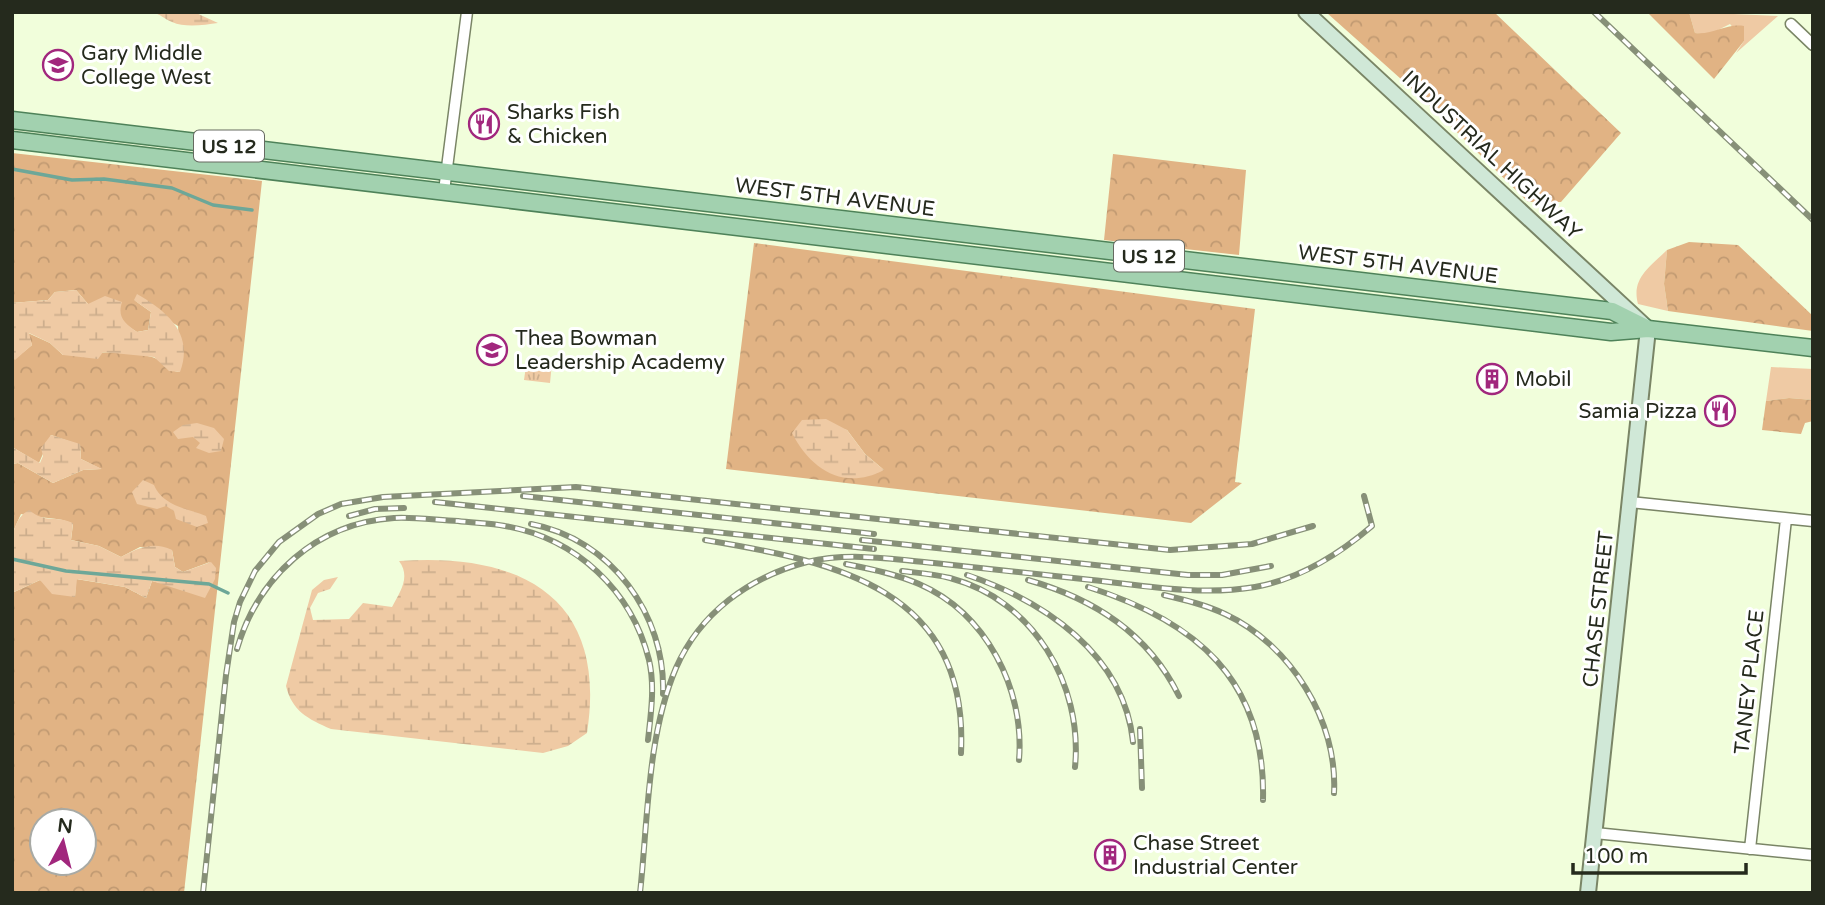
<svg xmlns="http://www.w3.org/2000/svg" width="1825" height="905" viewBox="0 0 1825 905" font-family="'Varela Round',sans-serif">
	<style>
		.grass { fill: #efcaa4 }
		.forest { fill: url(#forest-crowns); fill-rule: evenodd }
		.wetland { fill: url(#wetland-marsh) }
		.park { fill: url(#park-tufts) }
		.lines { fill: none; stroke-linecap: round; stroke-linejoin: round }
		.stream { stroke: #6da798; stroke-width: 3.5 }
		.street-casing { stroke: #7a8566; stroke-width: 13 }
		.secondary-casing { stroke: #7a8566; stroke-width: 18 }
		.primary-casing { stroke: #4e8259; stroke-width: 19 }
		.street { stroke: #fff; stroke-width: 10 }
		.secondary { stroke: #d0e8d7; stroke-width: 14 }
		.primary { stroke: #a2d1af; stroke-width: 16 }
		.rail-casing { stroke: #879078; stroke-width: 6 }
		.rail { stroke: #fff; stroke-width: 3.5; stroke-dasharray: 10; stroke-linecap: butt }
		.labels { text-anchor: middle; stroke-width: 6; stroke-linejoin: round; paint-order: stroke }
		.shield { fill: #fff; stroke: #666a61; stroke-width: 2 }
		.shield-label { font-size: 19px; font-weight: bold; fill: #252a1d }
		.poi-label { font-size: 21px; fill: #252a1d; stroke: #fff; text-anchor: start }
		.street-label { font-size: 21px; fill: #252a1d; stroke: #fff }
	</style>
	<defs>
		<pattern id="forest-crowns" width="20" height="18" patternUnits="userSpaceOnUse" patternTransform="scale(1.75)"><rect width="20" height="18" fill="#e1b384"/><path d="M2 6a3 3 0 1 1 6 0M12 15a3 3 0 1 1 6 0" fill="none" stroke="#c19a72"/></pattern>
		<pattern id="wetland-marsh" width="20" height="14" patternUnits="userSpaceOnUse" patternTransform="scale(1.75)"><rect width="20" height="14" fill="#efcaa4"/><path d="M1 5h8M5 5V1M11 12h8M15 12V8" fill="none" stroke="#cdae8d"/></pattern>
		<pattern id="park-tufts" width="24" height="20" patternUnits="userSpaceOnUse" patternTransform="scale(1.75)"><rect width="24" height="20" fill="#efcaa4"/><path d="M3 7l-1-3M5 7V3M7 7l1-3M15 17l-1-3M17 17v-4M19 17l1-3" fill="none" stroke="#cdae8d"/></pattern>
	</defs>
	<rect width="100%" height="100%" fill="#f1fedb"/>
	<path class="grass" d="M1689,12L1778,16L1736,53L1744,41L1730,24L1708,35L1695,33Z
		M1667,250L1664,284L1668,311L1638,304C1631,278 1650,267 1667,250Z
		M1771,367L1813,369V400L1789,398L1766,401Z"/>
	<path class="forest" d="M1494,12L1621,133L1561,202H1528L1420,96L1327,13Z
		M1647,12H1689L1695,33C1714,35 1726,23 1744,26V41L1714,79Z
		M12,153L262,181L184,893H12V593L40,580L75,597L76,579L125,587L146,598L152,581L176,587L210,562L183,572L175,567L172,550L140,547L121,557L99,546L71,540L73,524C59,516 38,519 21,514L12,534V464L18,463L53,483L83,470L101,469L81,459L80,445L51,435L39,463L12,447V357L15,359L32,345L28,333L50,343L63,355C91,353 123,349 152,357C163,360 166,371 180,372L178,326L134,300L151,312L148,330L137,332L123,323L119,311L88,304L76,290L55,292L48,300L12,303ZM42,821H84V863H42Z
		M1113,154L1246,170L1239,255L1104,240Z
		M1689,242L1738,245L1813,316V331L1668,311L1664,284L1667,250Z
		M754,243L1255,309L1235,482L1242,483L1191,523L726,469ZM802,420L847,430L865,454L884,470Z
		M1789,398L1813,400V421L1805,423L1801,434L1762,430L1766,401Z"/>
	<path class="wetland" d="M151,12H194L218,23C204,25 185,28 172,22C164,19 161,14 151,12Z
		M76,290L88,304L105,296L122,302C117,318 125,323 137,332L148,330L151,312L134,300L137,294C168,312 194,334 180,372L169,371L154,357L103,352L98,359L63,355L50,343L29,333L32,345L15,360L12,357V303L48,300L55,292Z
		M826,419L847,430L865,454L884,470C844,491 811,470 792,433L802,420Z
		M197,423L214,428L224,439L221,451L209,453L196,448L200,443L193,437L178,439L173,432L183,425Z
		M51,435L80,444L81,459L102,469L83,470L53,483L18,463L12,464V447L40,463L43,456L41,448Z
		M143,480L154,485C163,506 186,508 206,516L208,523L197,527L176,519L174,511L166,506L157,509L137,504L132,492Z
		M29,510C46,524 55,515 73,523L71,540L99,546L121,557C138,548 153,541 172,550L175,567L183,572L211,562L216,568L215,579L205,598L152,581L146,598L125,587L77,579L75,597L52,594L40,580L12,593C12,569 4,523 29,510Z
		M399,561C522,552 608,598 587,733L568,746L543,753L331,729C308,719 292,711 286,686L312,590L324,580L338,577L330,589L318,593L310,608L313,620L349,619L363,603L392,607C400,592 411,577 399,561Z"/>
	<path class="park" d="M527,359L552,362L550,383L524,380Z"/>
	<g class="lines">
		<path class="stream" d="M12,169L72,180L104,179L172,188L213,205L252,210
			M12,559L66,571L209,584L228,593"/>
		<g class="street-casing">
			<path id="street" d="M1791,24L1813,45
				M444,191L467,12
				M1630,502L1813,521
				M1595,833L1813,855
				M1750,849L1786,519"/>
		</g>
		<g class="secondary-casing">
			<path id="secondary" d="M1306,12L1648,329L1588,893"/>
		</g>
		<g class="primary-casing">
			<path id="primary" d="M12,120L1612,311L1646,328
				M12,140L1611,332L1648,329L1813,348"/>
		</g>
		<use href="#street" class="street"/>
		<use href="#secondary" class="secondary"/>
		<use href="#primary" class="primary"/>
		<g class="rail-casing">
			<path id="rail" d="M1594,12L1813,220
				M523,496L874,534
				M435,502L874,549
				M349,516L375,509L404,508
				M531,524C611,539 666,615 663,694
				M705,540C837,562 969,589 961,753
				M862,540L1188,575H1222L1271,566
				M846,564C870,569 896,574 919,584C986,613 1025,689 1019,760
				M902,571C918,573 934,574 950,578C1034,600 1083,685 1075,767
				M967,575C1044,601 1124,654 1133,742
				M1028,580C1094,599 1148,633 1179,696
				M1088,587C1195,621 1266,679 1263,800
				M1164,595C1185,600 1206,605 1225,614C1291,645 1338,721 1334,793
				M237,649C258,577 316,523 394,518C415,517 436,520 458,521C473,523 490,523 505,526C576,538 632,591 649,660C655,686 651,713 648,740
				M1140,729L1142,788
				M203,893L226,675L234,622L240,602L255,571L279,542L318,514L341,504L383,497L576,487L1170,550L1252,544L1313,526
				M640,893C648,820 647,736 676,668C700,613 749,577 807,562C848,552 892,559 934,563C986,569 1039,574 1092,580C1146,586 1201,596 1255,587C1300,579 1338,555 1372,526L1364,496"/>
		</g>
		<use href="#rail" class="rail"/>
	</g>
	<defs>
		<g id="school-ring" transform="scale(1.575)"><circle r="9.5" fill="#fff" stroke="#a1277d" stroke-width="1.5"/><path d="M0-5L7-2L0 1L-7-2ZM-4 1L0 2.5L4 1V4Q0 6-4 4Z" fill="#a1277d"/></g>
		<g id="restaurant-ring" transform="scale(1.575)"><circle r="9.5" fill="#fff" stroke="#a1277d" stroke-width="1.5"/><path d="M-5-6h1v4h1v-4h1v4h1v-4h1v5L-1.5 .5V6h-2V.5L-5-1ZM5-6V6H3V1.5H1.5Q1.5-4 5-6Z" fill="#a1277d"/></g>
		<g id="building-ring" transform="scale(1.575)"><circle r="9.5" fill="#fff" stroke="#a1277d" stroke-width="1.5"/><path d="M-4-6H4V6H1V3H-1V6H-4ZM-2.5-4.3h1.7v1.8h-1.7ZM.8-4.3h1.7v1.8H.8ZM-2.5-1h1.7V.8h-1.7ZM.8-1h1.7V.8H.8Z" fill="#a1277d"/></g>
	</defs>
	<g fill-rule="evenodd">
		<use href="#school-ring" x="58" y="65"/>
		<use href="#restaurant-ring" x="484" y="124"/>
		<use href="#school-ring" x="492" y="350"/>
		<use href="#building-ring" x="1492" y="379"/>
		<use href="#restaurant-ring" x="1720" y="411"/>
		<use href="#building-ring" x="1110" y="855"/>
	</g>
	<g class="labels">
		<g class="shield">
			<rect x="194" y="130.5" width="70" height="31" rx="5"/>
			<rect x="1114" y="240.5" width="70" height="31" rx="5"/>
		</g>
		<g class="shield-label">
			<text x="229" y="153">US 12</text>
			<text x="1149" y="263">US 12</text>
		</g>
		<g class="poi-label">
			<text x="81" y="60">Gary Middle<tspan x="81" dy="24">College West</tspan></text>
			<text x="507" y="119">Sharks Fish<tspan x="507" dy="24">&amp; Chicken</tspan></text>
			<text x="515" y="345">Thea Bowman<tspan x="515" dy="24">Leadership Academy</tspan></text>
			<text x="1515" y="386">Mobil</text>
			<text x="1697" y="418" text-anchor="end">Samia Pizza</text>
			<text x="1133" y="850">Chase Street<tspan x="1133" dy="24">Industrial Center</tspan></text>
		</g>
		<g class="street-label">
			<text transform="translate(1492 155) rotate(43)" y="7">INDUSTRIAL HIGHWAY</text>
			<text transform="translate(835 197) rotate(7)" y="7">WEST 5TH AVENUE</text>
			<text transform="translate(1398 264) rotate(7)" y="7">WEST 5TH AVENUE</text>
			<text transform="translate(1598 609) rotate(-84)" y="7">CHASE STREET</text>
			<text transform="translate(1749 682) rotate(-84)" y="7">TANEY PLACE</text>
		</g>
	</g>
	<rect width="1825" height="905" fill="none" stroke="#252a1d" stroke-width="28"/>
	<g transform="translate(63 842) rotate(7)"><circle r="33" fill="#ffffff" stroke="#a8aaa5" stroke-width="2"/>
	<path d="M0-5L12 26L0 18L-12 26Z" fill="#a1277d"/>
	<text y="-10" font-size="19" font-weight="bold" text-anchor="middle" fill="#252a1d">N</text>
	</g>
	<path d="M1573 863v10h173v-10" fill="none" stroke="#252a1d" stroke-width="3.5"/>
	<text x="1584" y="863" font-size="21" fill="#252a1d" stroke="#ffffff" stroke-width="5" paint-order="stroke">100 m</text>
</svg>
